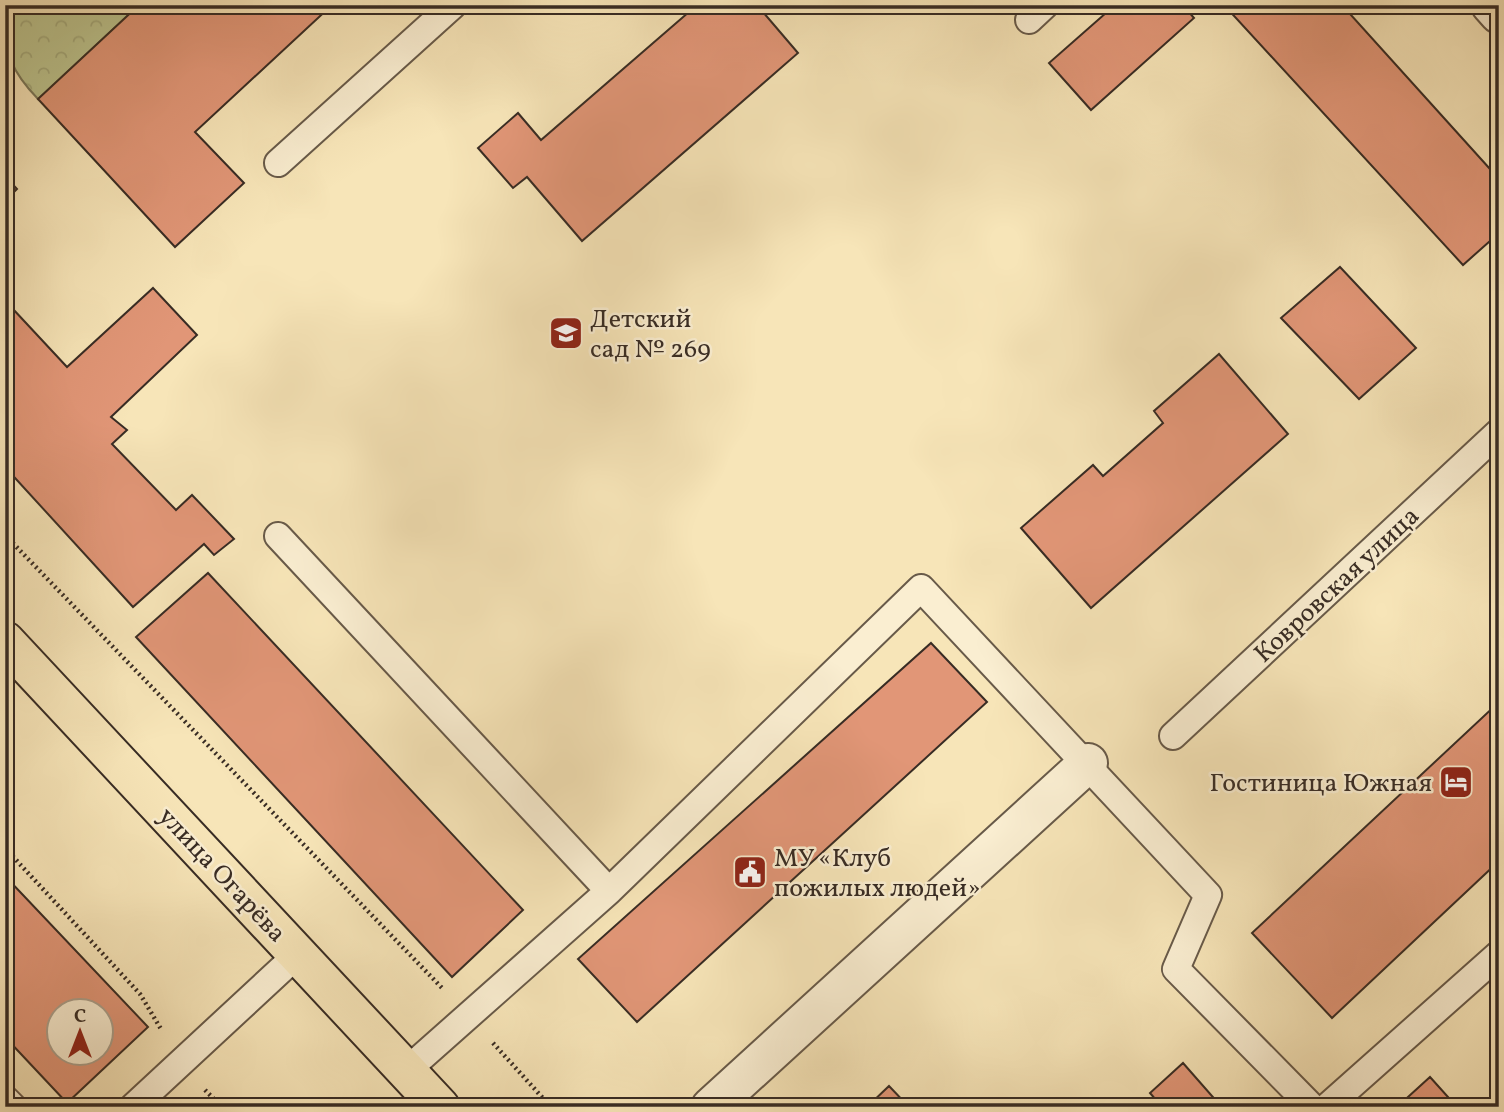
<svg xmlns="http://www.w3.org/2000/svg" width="1504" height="1112" viewBox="0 0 1504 1112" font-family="Vollkorn,serif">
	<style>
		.forest { fill: url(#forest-crowns); stroke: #7a785a; stroke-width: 2 }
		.building { fill: #e19677; stroke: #382c24; stroke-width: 2; fill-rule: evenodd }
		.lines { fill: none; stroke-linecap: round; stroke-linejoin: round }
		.service-casing { stroke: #685a49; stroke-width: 30 }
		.minor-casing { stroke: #685a49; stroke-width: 42 }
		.primary-casing { stroke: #382c24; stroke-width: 42 }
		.path { stroke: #382c24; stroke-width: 4.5; stroke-dasharray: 2 3.5; stroke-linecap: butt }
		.service { stroke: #faeed1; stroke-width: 26 }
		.minor { stroke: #faeed1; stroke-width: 38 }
		.primary { stroke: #f7e5b8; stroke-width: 38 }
		.labels { text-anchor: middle; stroke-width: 5; stroke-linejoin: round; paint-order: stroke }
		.poi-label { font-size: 26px; fill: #382c24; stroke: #faeed1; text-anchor: start }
		.street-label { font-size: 26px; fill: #382c24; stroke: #faeed1 }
	</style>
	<defs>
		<pattern id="forest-crowns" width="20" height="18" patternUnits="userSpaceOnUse" patternTransform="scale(1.75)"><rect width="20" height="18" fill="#bdc58f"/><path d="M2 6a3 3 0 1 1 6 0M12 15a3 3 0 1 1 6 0" fill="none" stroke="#a3a97b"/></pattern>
	</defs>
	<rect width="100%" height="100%" fill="#f7e5b8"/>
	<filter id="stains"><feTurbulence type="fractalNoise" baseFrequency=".00286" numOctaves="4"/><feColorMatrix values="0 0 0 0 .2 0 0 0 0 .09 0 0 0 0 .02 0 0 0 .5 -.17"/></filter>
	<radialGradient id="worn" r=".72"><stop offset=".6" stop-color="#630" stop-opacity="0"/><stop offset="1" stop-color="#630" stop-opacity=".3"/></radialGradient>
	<path class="forest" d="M19,5H139L38,99C12,72 5,55 5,18Z"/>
	<path class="building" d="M139,5H332L195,132L244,183L175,247L38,99Z
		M697,5H757L798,53L582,241L527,177L513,188L478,148L518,113L541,140Z
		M1115,5H1183L1194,18L1091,110L1049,63Z
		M1224,5H1342L1499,179V233L1463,265Z
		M5,176L17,189L5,201Z
		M1340,267L1416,348L1359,399L1281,318Z
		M153,288L197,335L111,417L127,430L112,444L176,510L192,495L234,539L214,555L204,544L133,607L5,467V314L12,308L67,367Z
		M1219,354L1288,434L1091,608L1021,528L1093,465L1103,476L1163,423L1154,411Z
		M208,573L523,910L452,977L136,637Z
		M931,643L987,702L637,1022L578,959Z
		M1499,702V861L1332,1018L1252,933Z
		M5,876L148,1027L67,1103L5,1037ZM60,1010H102V1052H60Z
		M1183,1063L1219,1104L1216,1107H1162L1150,1093Z
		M1430,1077L1457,1107H1397Z
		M889,1086L909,1107H867Z"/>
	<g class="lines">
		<g class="service-casing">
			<path id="service" d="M1029,20L1045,5
				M278,163L453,5
				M278,536L609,891
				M1173,736L1499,432
				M406,1071L609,891L921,588L1208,895L1176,969L1312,1107
				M5,1099L13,1107
				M133,1107L298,954
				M1327,1107L1499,954"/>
		</g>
		<g class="minor-casing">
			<path id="minor" d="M1491,5L1499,14
				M711,1107L1088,763"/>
		</g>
		<g class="primary-casing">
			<path id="primary" d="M5,641L440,1107"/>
		</g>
		<path class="path" d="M5,535L444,990
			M5,848L140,994L161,1029
			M493,1043L551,1107
			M205,1090L222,1107"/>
		<use href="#service" class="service"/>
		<use href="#minor" class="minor"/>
		<use href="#primary" class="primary"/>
	</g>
	<defs>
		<g id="school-square" transform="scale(1.75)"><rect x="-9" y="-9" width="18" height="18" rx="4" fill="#8f2418" stroke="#faeed1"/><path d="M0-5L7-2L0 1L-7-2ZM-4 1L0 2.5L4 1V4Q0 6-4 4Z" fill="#fff"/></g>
		<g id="hotel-square" transform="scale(1.75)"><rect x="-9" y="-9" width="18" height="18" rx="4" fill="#8f2418" stroke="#faeed1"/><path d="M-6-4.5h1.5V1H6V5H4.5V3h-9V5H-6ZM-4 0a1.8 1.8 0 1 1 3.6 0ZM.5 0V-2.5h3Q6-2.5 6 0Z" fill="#fff"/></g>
		<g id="civic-square" transform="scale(1.75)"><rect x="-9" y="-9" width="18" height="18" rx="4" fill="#8f2418" stroke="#faeed1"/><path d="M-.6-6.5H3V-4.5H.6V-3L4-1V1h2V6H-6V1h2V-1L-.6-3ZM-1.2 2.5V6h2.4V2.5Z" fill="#fff"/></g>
	</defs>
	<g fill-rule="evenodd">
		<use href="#school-square" x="566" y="333"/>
		<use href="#hotel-square" x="1456" y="782"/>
		<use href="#civic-square" x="750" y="872"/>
	</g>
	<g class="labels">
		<g class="poi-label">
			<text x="590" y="327">Детский<tspan x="590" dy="30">сад № 269</tspan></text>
			<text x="1432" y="791" text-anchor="end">Гостиница Южная</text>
			<text x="774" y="866">МУ «Клуб<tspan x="774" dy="30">пожилых людей»</tspan></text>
		</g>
		<g class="street-label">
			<text transform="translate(1336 584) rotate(-43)" y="9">Ковровская улица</text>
			<text transform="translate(223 874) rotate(47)" y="9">улица Огарёва</text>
		</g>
	</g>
	<rect width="1504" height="1112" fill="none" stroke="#f7e5b8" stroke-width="28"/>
	<rect x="7" y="7" width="1490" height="1098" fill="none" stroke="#382c24" stroke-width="3.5"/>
	<rect x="14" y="14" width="1476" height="1084" fill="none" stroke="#382c24" stroke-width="2"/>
	<g transform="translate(80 1032)"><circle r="33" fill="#faeed1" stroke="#aca08c" stroke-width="2"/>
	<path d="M0-5L12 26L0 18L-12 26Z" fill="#8f2418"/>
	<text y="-10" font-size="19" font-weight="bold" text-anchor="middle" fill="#382c24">С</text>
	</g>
	<rect width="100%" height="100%" filter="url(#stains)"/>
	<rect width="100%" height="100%" fill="url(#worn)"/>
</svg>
